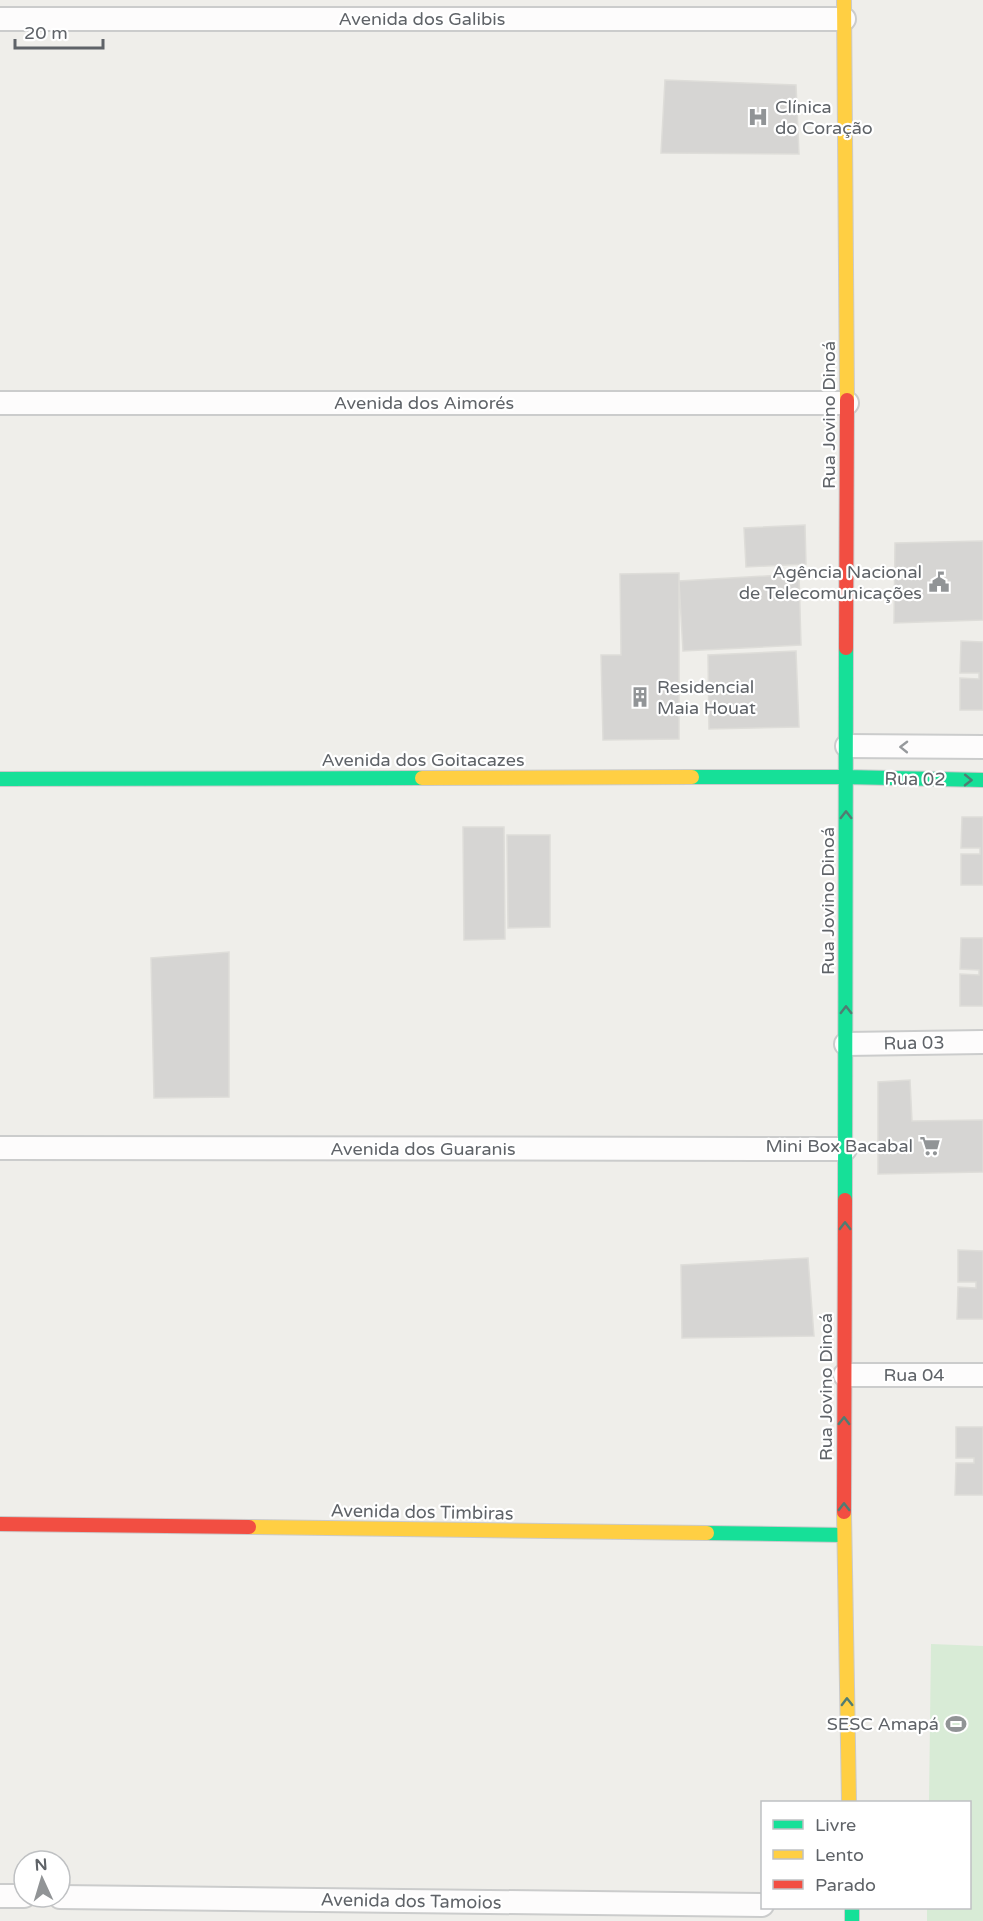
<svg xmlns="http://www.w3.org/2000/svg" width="983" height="1921" viewBox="0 0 983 1921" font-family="'Varela Round',sans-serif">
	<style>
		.green { fill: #d8ebd6 }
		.building { fill: #d6d5d3; stroke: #deddd9; stroke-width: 1.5 }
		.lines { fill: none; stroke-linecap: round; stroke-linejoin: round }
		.street-casing { stroke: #cbcccc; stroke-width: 26 }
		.fast-casing { stroke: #cacacb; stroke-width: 16 }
		.slow-casing { stroke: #cacacb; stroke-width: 16 }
		.jam-casing { stroke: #cacacb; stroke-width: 16 }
		.street { stroke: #fdfcfc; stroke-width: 22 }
		.fast { stroke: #16e098; stroke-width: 14 }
		.slow { stroke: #ffcf43; stroke-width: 14 }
		.jam { stroke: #f24e42; stroke-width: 14 }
		.oneway { stroke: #96999c }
		.oneway2 { stroke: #507c72 }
		.labels { text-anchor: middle; stroke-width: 4.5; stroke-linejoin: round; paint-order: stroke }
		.street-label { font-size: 18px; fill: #5f6368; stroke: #fff }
		.poi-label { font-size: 18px; fill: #5f6368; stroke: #fff; text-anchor: end }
	</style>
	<rect width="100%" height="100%" fill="#efeeea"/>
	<path class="green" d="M931,1644L983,1646V1921H927V1908H970V1802H929Z"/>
	<path class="building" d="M665,80L796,85L799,154L661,153Z
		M805,525L806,564L746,567L744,528Z
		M983,541V620L894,623L895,543Z
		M679,573V739L603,740L601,655H621L620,574Z
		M799,574L801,645L683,651L679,581Z
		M961,641L983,642V710H960V678L979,679V673H960Z
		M796,651L799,727L709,729L708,655Z
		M962,817H983V885H961V854H980V848H961Z
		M463,827H504L505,939L464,940Z
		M507,835H550V927L508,928Z
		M961,938H983V1006H960V974L979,975V970L960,969Z
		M229,952V1097L154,1098L151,958Z
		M910,1080L912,1121L983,1120V1172L878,1174V1082Z
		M958,1250L983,1251V1319H957L958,1287L976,1288V1282H958Z
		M808,1258L814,1336L682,1338L681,1265Z
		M956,1427H983V1495H955L956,1463H974V1458H956Z"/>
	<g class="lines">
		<g class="street-casing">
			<path id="street" d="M0,19H844
				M0,403H847
				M847,746L983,747
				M846,1044L983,1042
				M0,1148L845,1149
				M845,1375H983
				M0,1896H24
				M60,1897L762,1905"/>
		</g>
		<g class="fast-casing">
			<path id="fast" d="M692,777H846L983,780
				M0,779L422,778
				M845,1200L846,648
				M707,1533L844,1535
				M852,1908V1921"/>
		</g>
		<g class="slow-casing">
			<path id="slow" d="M844,0L847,400
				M422,778L692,777
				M844,1512L849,1802
				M249,1527L707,1533"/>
		</g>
		<g class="jam-casing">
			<path id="jam" d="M846,648L847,400
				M844,1512L845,1200
				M0,1524L249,1527"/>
		</g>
		<use href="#street" class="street"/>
		<use href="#fast" class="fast"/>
		<use href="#slow" class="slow"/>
		<use href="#jam" class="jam"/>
	</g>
	<defs><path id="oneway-chevron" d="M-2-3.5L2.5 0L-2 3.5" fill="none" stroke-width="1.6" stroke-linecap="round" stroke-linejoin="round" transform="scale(1.5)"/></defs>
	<use class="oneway" href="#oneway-chevron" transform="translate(904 747) rotate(-179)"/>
	<g class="oneway2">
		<use href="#oneway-chevron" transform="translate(968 780) rotate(1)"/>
		<use href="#oneway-chevron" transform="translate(846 815) rotate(-90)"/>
		<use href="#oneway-chevron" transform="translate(846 1010) rotate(-90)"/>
		<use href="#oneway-chevron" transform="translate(845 1226) rotate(-90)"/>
		<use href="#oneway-chevron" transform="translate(844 1421) rotate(-89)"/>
		<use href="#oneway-chevron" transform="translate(844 1507) rotate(-90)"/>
		<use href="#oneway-chevron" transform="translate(847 1702) rotate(-91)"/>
	</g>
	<defs>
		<g id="hospital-bare" transform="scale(1.62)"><path d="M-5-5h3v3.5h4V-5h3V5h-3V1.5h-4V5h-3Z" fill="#919496" stroke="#fff" stroke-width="2.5" paint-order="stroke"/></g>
		<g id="civic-bare" transform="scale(1.62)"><path d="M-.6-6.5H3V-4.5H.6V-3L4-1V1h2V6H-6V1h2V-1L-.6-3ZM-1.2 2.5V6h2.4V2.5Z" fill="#919496" stroke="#fff" stroke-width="2.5" paint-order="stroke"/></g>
		<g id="building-bare" transform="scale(1.62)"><path d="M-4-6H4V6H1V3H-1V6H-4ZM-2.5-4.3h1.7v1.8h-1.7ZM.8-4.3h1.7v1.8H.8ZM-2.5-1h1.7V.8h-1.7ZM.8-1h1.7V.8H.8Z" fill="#919496" stroke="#fff" stroke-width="2.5" paint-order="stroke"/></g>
		<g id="supermarket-bare" transform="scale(1.62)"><path d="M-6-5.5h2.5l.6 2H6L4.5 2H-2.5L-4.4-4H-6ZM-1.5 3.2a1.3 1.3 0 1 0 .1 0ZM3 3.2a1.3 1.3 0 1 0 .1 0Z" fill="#919496" stroke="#fff" stroke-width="2.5" paint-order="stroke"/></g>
		<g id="stadium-bare" transform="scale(1.62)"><path d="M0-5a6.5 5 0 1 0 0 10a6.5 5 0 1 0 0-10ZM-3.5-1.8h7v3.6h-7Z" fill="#919496" stroke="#fff" stroke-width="2.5" paint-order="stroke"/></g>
	</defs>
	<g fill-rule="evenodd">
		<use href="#hospital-bare" x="758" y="117"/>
		<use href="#civic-bare" x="939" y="582"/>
		<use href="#building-bare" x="640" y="697"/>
		<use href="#supermarket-bare" x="930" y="1146"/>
		<use href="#stadium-bare" x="956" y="1724"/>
	</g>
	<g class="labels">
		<g class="street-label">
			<text x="422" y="25">Avenida dos Galibis</text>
			<text x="424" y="409">Avenida dos Aimorés</text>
			<text transform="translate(829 415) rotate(-90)" y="6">Rua Jovino Dinoá</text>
			<text x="423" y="766">Avenida dos Goitacazes</text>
			<text transform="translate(915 779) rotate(1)" y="6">Rua 02</text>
			<text transform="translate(828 901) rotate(-90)" y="6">Rua Jovino Dinoá</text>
			<text transform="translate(914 1043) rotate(-1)" y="6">Rua 03</text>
			<text x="423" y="1155">Avenida dos Guaranis</text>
			<text x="914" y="1381">Rua 04</text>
			<text transform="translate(826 1387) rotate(-90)" y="6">Rua Jovino Dinoá</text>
			<text transform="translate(422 1512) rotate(1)" y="6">Avenida dos Timbiras</text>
			<text transform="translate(411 1901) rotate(1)" y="6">Avenida dos Tamoios</text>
		</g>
		<g class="poi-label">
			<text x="775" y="113" text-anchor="start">Clínica<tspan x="775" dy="21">do Coração</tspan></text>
			<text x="922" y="578">Agência Nacional<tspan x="922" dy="21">de Telecomunicações</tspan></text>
			<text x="657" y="693" text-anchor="start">Residencial<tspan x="657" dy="21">Maia Houat</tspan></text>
			<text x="913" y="1152">Mini Box Bacabal</text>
			<text x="939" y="1730">SESC Amapá</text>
		</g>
	</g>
	<rect x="761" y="1801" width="210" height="108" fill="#ffffff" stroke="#bfc1c3" stroke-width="1.5"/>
	<rect x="773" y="1820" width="30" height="9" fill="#16e098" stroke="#bfc1c3" stroke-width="1.5"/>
	<text x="815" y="1831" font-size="18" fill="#5f6368">Livre</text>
	<rect x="773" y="1850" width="30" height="9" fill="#ffcf43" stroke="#bfc1c3" stroke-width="1.5"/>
	<text x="815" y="1861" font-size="18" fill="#5f6368">Lento</text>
	<rect x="773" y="1880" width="30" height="9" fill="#f24e42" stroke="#bfc1c3" stroke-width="1.5"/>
	<text x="815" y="1891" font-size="18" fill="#5f6368">Parado</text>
	<g transform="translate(42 1879) rotate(356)"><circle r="28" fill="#ffffff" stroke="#bfc1c3" stroke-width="1.5"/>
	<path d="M0-4.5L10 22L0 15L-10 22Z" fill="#919496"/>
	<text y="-9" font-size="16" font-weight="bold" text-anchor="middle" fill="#5f6368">N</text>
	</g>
	<path d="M15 39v9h88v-9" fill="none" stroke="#5f6368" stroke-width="3"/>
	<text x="24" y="39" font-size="18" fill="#5f6368" stroke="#ffffff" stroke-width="4.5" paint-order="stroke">20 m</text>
</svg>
